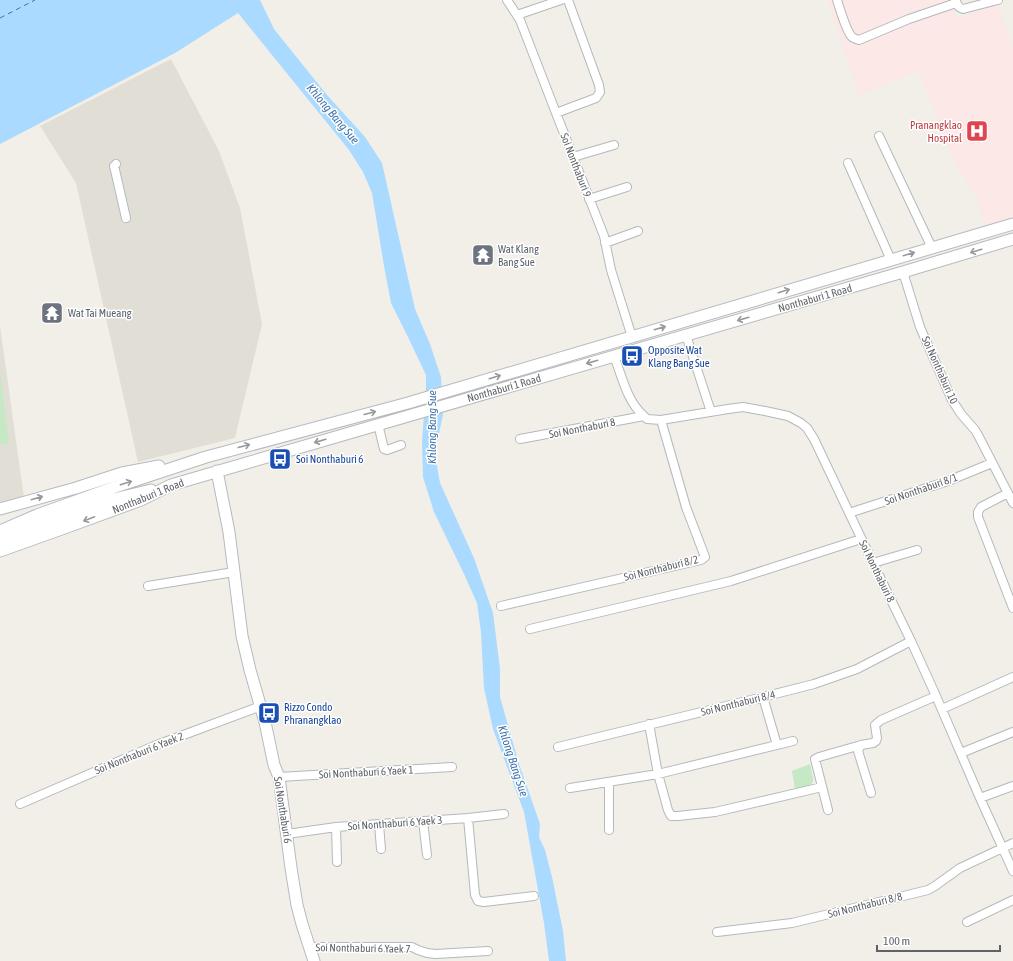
<svg xmlns="http://www.w3.org/2000/svg" width="1013" height="961" viewBox="0 0 1013 961" font-family="'Asap Condensed',sans-serif">
	<style>
		.education { fill: #e1ded6 }
		.medical { fill: #fce8e6 }
		.green { fill: #c5e8c5 }
		.water { fill: #aadaff }
		.lines { fill: none; stroke-linecap: round; stroke-linejoin: round }
		.ferry { stroke: #4174aa; stroke-width: 1; stroke-dasharray: 5 4; stroke-linecap: butt }
		.street-casing { stroke: #b5b8bc; stroke-width: 10 }
		.secondary-casing { stroke: #b6babf; stroke-width: 13 }
		.street { stroke: #fff; stroke-width: 8 }
		.secondary { stroke: #fff; stroke-width: 11 }
		.oneway { stroke: #979a9d }
		.labels { text-anchor: middle; stroke-width: 3; stroke-linejoin: round; paint-order: stroke }
		.health-label { font-size: 11px; fill: #be3a42; stroke: #fff; text-anchor: end }
		.street-label { font-size: 11px; fill: #5f6368; stroke: #fff }
		.worship-label { font-size: 11px; fill: #5b616d; stroke: #fff; text-anchor: start }
		.transit-label { font-size: 11px; fill: #164399; stroke: #fff; text-anchor: start }
		.water-label { font-size: 12px; font-style: italic; fill: #4174aa; stroke: #fff }
	</style>
	<rect width="100%" height="100%" fill="#f1efe8"/>
	<path class="education" d="M171,59L219,151L240,208L262,324L235,438L138,462L76,183L40,126Z
		M0,326L24,498L0,504Z"/>
	<path class="medical" d="M828,0H950L957,18L998,4L1013,48V217L984,226L976,196L956,166L918,71L859,96Z"/>
	<path class="green" d="M0,373L9,443L0,444Z
		M810,764L813,778V782L810,785L795,789L792,771Z"/>
	<path class="water" d="M0,0H260L274,29L327,95L365,137L382,163L415,309L430,344L441,377L443,415L436,447L437,466L440,483L474,558L493,613L500,669V697L519,764L540,824L539,837L545,850L552,877L563,931L566,961H549L544,923L524,812L493,729L484,688L481,632L477,603L464,574L434,512L423,477L422,442L426,388V375L408,337L391,303L384,266L372,193L363,172L349,150L238,13L175,53L0,144Z"/>
	<g class="lines">
		<path class="ferry" d="M0,18L35,0"/>
		<g class="street-casing">
			<path id="street" d="M507,0L520,20L556,113L604,236L611,270L632,337
				M837,0C840,9 846,31 852,37C855,39 856,39 859,40L909,19L956,3
				M955,0L959,7L963,9L998,0
				M517,15L561,0
				M556,113L596,98L600,92L599,85L568,0
				M879,136L932,248
				M573,157L614,145
				M848,163L891,260
				M116,164L114,166L115,170L126,218
				M589,199L627,187
				M605,243L638,231
				M903,272L920,327L952,400L961,414L975,430L978,435L1013,503
				M686,335L711,412
				M614,356C622,376 627,402 644,416
				M378,424L384,449L387,450L401,445
				M520,439L644,416L647,419L661,420L728,409L743,407L765,411L788,416L801,423L807,428L814,439L873,563L911,641L936,696L980,798L1013,871
				M1008,493L981,507L978,512V517L1013,608
				M849,513L948,481L992,463
				M873,563L917,550
				M148,586L234,572
				M501,606L701,560L705,557L686,507L661,420
				M530,629L731,581L861,539
				M763,697L777,745
				M942,709L1013,677
				M649,724L658,774L668,810L671,816H678L715,812L822,787
				M861,745L858,751L871,793
				M558,747L763,697L814,684L857,669L911,641
				M961,753L1013,732
				M279,777L452,767
				M609,782V830
				M570,788L658,774L793,741
				M980,798L1013,786
				M20,804L154,746L261,706
				M828,810L815,759L819,757L861,745L873,743L876,741L877,738L875,725L881,720L936,696
				M468,818L475,895L478,901L484,902L534,896
				M423,821L427,855
				M379,824L381,849
				M336,827L337,862
				M287,834L336,827L468,818L504,814
				M967,922L1013,900
				M717,932L792,923L928,890L935,886L960,868L1013,843
				M309,947H412L418,950L427,953L436,954L488,951"/>
		</g>
		<g class="secondary-casing">
			<path id="secondary" d="M217,471L229,532L242,636L250,670L265,722L274,765L279,777L291,868L297,905L302,924L314,961
				M0,509L76,488L122,473L159,466
				M0,531L37,515L115,487L206,457L408,403L1013,224
				M0,540L114,499L151,490
				M0,551L59,530L141,500L171,485L903,272L1013,239"/>
		</g>
		<use href="#street" class="street"/>
		<use href="#secondary" class="secondary"/>
	</g>
	<defs><path id="oneway-shaft" d="M-6 0H5M1.5-3L5.5 0L1.5 3" fill="none" stroke-width="1.6" stroke-linecap="round" stroke-linejoin="round"/></defs>
	<g class="oneway">
		<use href="#oneway-shaft" transform="translate(976 251) rotate(163)"/>
		<use href="#oneway-shaft" transform="translate(909 254) rotate(-16)"/>
		<use href="#oneway-shaft" transform="translate(784 291) rotate(-17)"/>
		<use href="#oneway-shaft" transform="translate(743 319) rotate(164)"/>
		<use href="#oneway-shaft" transform="translate(660 328) rotate(-16)"/>
		<use href="#oneway-shaft" transform="translate(592 362) rotate(164)"/>
		<use href="#oneway-shaft" transform="translate(495 377) rotate(-17)"/>
		<use href="#oneway-shaft" transform="translate(370 413) rotate(-15)"/>
		<use href="#oneway-shaft" transform="translate(320 441) rotate(164)"/>
		<use href="#oneway-shaft" transform="translate(244 446) rotate(-15)"/>
		<use href="#oneway-shaft" transform="translate(126 483) rotate(-18)"/>
		<use href="#oneway-shaft" transform="translate(37 498) rotate(-16)"/>
		<use href="#oneway-shaft" transform="translate(89 519) rotate(159)"/>
	</g>
	<defs>
		<g id="hospital-square" transform="scale(1.15)"><rect x="-9" y="-9" width="18" height="18" rx="4" fill="#e0444e" stroke="#fff"/><path d="M-5-5h3v3.5h4V-5h3V5h-3V1.5h-4V5h-3Z" fill="#fff"/></g>
		<g id="temple-square" transform="scale(1.15)"><rect x="-9" y="-9" width="18" height="18" rx="4" fill="#6b7280" stroke="#fff"/><path d="M0-6L5-2H3V0L6.5 2.5H4V6H1.5V3h-3V6H-4V2.5H-6.5L-3 0V-2H-5Z" fill="#fff"/></g>
		<g id="bus-square" transform="scale(1.15)"><rect x="-9" y="-9" width="18" height="18" rx="4" fill="#1a4fb4" stroke="#fff"/><path d="M-5-6H5V4H4V6H2V4H-2V6H-4V4H-5ZM-3.5-4V0h7V-4ZM-3.5 1.2v1.5H-2V1.2ZM2 1.2v1.5H3.5V1.2Z" fill="#fff"/></g>
	</defs>
	<g fill-rule="evenodd">
		<use href="#hospital-square" x="977" y="131"/>
		<use href="#temple-square" x="483" y="255"/>
		<use href="#temple-square" x="52" y="313"/>
		<use href="#bus-square" x="632" y="356"/>
		<use href="#bus-square" x="280" y="459"/>
		<use href="#bus-square" x="269" y="713"/>
	</g>
	<g class="labels">
		<g class="health-label">
			<text x="962" y="129">Pranangklao<tspan x="962" dy="13">Hospital</tspan></text>
		</g>
		<g class="street-label">
			<text transform="translate(576 165) rotate(69)" y="4">Soi Nonthaburi 9</text>
			<text transform="translate(815 298) rotate(-16)" y="4">Nonthaburi 1 Road</text>
			<text transform="translate(940 370) rotate(66)" y="4">Soi Nonthaburi 10</text>
			<text transform="translate(504 388) rotate(-16)" y="4">Nonthaburi 1 Road</text>
			<text transform="translate(582 428) rotate(-11)" y="4">Soi Nonthaburi 8</text>
			<text transform="translate(921 489) rotate(-19)" y="4">Soi Nonthaburi 8/1</text>
			<text transform="translate(148 496) rotate(-22)" y="4">Nonthaburi 1 Road</text>
			<text transform="translate(661 568) rotate(-14)" y="4">Soi Nonthaburi 8/2</text>
			<text transform="translate(877 571) rotate(64)" y="4">Soi Nonthaburi 8</text>
			<text transform="translate(738 703) rotate(-14)" y="4">Soi Nonthaburi 8/4</text>
			<text transform="translate(139 753) rotate(-22)" y="4">Soi Nonthaburi 6 Yaek 2</text>
			<text transform="translate(366 772) rotate(-3)" y="4">Soi Nonthaburi 6 Yaek 1</text>
			<text transform="translate(283 810) rotate(81)" y="4">Soi Nonthaburi 6</text>
			<text transform="translate(395 823) rotate(-4)" y="4">Soi Nonthaburi 6 Yaek 3</text>
			<text transform="translate(865 905) rotate(-14)" y="4">Soi Nonthaburi 8/8</text>
			<text transform="translate(363 948) rotate(1)" y="4">Soi Nonthaburi 6 Yaek 7</text>
		</g>
		<g class="worship-label">
			<text x="498" y="253">Wat Klang<tspan x="498" dy="13">Bang Sue</tspan></text>
			<text x="68" y="317">Wat Tai Mueang</text>
		</g>
		<g class="transit-label">
			<text x="648" y="354">Opposite Wat<tspan x="648" dy="13">Klang Bang Sue</tspan></text>
			<text x="296" y="463">Soi Nonthaburi 6</text>
			<text x="284" y="711">Rizzo Condo<tspan x="284" dy="13">Phranangklao</tspan></text>
		</g>
		<g class="water-label">
			<text transform="translate(333 114) rotate(50)" y="4">Khlong Bang Sue</text>
			<text transform="translate(432 427) rotate(-90)" y="4">Khlong Bang Sue</text>
			<text transform="translate(513 761) rotate(72)" y="4">Khlong Bang Sue</text>
		</g>
	</g>
	<path d="M877 945v6h123v-6" fill="none" stroke="#5f6368" stroke-width="2"/>
	<text x="883" y="945" font-size="12" fill="#5f6368" stroke="#ffffff" stroke-width="3" paint-order="stroke">100 m</text>
</svg>
